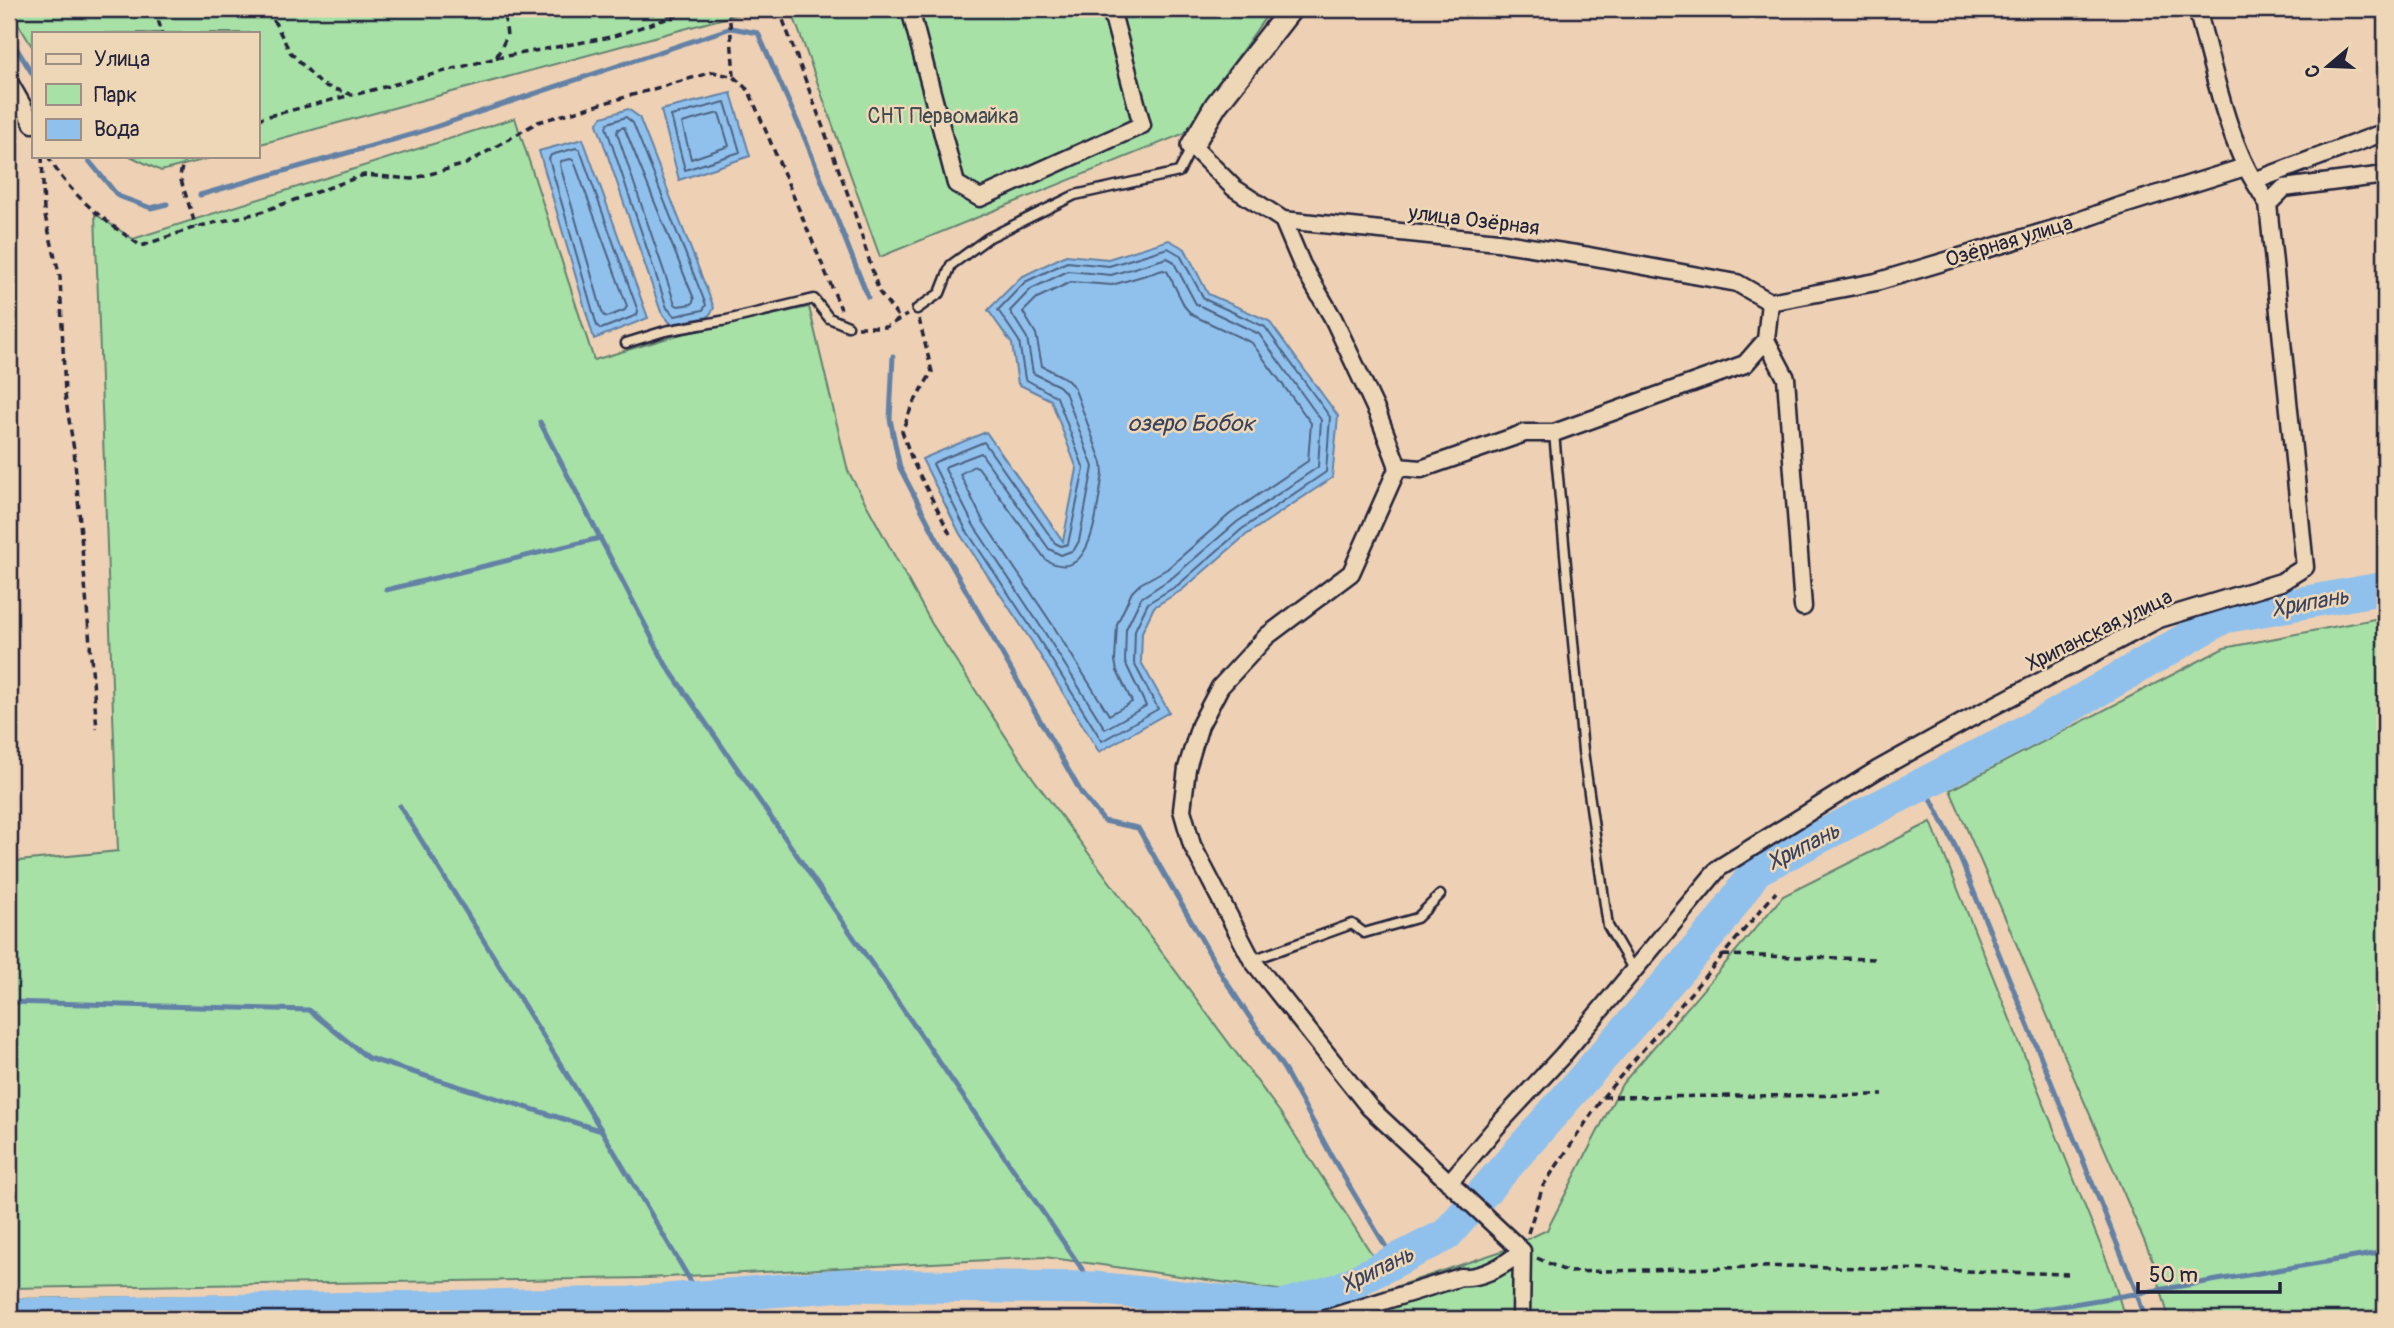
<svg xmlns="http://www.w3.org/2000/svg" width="2394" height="1328" viewBox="0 0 2394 1328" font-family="Pangolin,sans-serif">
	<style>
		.green { fill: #a7e1a6; stroke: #648270; stroke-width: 2 }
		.water { fill: #90c1ec; stroke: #6481a5; stroke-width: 2 }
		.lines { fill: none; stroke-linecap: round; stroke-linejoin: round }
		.shore { stroke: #4e6282; stroke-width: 2 }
		.stream { stroke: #6481a5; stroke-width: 5 }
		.river { stroke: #90c1ec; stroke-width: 33 }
		.lane-casing { stroke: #22223b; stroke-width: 13 }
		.street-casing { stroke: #22223b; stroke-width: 21 }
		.secondary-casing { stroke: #22223b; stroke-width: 26 }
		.path { stroke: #22223b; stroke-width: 3.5; stroke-dasharray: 7 5; stroke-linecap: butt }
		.lane { stroke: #eed7b7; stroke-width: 8 }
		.street { stroke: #eed7b7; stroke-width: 16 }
		.secondary { stroke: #eed7b7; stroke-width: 21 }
		.labels { text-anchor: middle; stroke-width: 5; stroke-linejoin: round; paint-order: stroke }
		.park-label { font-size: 21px; fill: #3d4850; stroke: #eed7b7 }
		.street-label { font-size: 21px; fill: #22223b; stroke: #eed7b7 }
		.water-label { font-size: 23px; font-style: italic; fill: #38425e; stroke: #eed7b7 }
	</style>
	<rect width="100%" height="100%" fill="#eed1b4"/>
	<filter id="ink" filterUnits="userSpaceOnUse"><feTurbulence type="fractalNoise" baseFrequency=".0143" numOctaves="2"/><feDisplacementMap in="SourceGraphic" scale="14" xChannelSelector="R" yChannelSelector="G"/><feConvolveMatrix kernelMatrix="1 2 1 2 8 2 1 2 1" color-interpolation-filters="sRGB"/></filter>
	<g filter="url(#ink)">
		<path class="green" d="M9,9H743V13L257,145V33H33V48Z
			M791,9H1271L1185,133L880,257Z
			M515,118L594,360L678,335L809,307L848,471L932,624L1033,778L1282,1115L1375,1259L1292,1292L1045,1257L648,1278L9,1288V862L118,851L95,214L133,239Z
			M130,156H218L161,171Z
			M2385,617V1319H2169L2153,1261L1950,790L2224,648Z
			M1931,822L2112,1274L2125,1319H1299L1502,1251L1547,1230L1622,1084L1783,896Z
			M567,1290L568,1319H9V1299Z"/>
		<path class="water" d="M731,93L750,156L679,180L661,110Z
			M628,109L639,117L714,308L708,317L671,324L661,312L597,124L602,117Z
			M583,139L648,318L594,339L539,151Z
			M1169,240L1185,249L1208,294L1269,321L1338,416L1332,478L1246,535L1182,590L1154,607L1142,632L1141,662L1169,712L1099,752L1032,642L960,534L922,459L986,432L1063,541L1077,469L1051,400L1018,384L1012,344L988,310L1021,277L1066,255L1108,259Z"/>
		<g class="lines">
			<path class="shore" d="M725,102L740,152L685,170L671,116Z
				M719,113L729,146L691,159L682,123Z
				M626,117L633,123L706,305L703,310L675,316L667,308L606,127L608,123Z
				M624,127L694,299L692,304L678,306L675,304L617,133L618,129Z
				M576,148L580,150L638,311L637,315L601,329L597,326L549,159L551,155Z
				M571,159L574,161L627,306L625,310L607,317L603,315L560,165L561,161Z
				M1168,248L1180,255L1204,299L1265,327L1330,417L1326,472L1242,529L1178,585L1148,603L1135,630L1134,663L1158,709L1102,741L1038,638L966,530L933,464L935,462L984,442L1055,543L1061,546L1068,544L1084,469L1057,397L1025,379L1019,341L998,310L1025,282L1067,262L1109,266Z
				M1167,258L1173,261L1196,304L1259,334L1321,420L1318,467L1237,522L1173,577L1141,598L1126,629L1125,662L1146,706L1105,729L1045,633L974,526L945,469L947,466L981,453L1049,549L1061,555L1074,550L1079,541L1093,467L1065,392L1059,386L1033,373L1027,338L1010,311L1031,289L1068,271L1111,275Z
				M1163,270L1167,271L1185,307L1192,315L1252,343L1311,423L1308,461L1230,514L1167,569L1140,584L1132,592L1117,624L1115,661L1117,671L1132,702L1109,715L1054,627L983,521L960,474L974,466L978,467L1046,560C1094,588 1097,502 1103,474L1102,463L1074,387L1065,378L1042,366L1036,334L1023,312L1037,298L1071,282L1112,285Z"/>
			<path class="stream" d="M9,36L33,75
				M85,156L118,196L151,208L167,204
				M200,195L417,133L731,28L758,33L806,141L868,297
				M893,356L890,419L900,468L939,543L1082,794L1104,821L1138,828L1223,977L1284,1069L1335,1162L1395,1262
				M540,422L666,665L1095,1288
				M386,590L600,538
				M1923,783L1956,848L2137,1293L2145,1319
				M400,806L602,1131L700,1297
				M9,1002L309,1010L368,1058L602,1131
				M1984,1319L2385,1252"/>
			<path class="river" d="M9,1315L631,1303L843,1285L1095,1288L1279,1307L1340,1289L1446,1235L1719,924L1756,870L2047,720L2224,617L2385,588"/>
			<g class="lane-casing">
				<path id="lane" d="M917,309L940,293L951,265L988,238L1075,195L1179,172L1192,146
					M626,343L665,331L727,320L814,299L829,318L848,326
					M1554,433L1583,751L1608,926L1633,969
					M1252,960L1352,924L1364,933L1417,918L1440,895"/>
			</g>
			<g class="street-casing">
				<path id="street" d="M910,9L956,184L980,198L1142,125L1111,9
					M2197,9C2211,59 2227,138 2254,181L2385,132
					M9,82L33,124
					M1192,146L1234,188L1283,220L1498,242L1589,256L1737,283L1770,302
					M2268,204L2284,188L2385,175
					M1283,220L1302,265L1333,318L1378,414L1398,467
					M1770,302L1876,282L2067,225L2117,207L2245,167
					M1766,340L1786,378L1803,607
					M1449,1183L1497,1126L1563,1055L1719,868L1877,770L1967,720L2159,619L2281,582L2305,567L2268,204L2254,181
					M1325,1319L1461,1277C1483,1279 1506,1264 1522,1251
					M1521,1319L1522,1251L1369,1107L1252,960L1192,845L1182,810L1187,768L1200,725L1220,687L1267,636L1351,573L1398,467L1421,469L1525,433H1554L1745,364L1766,340L1770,302"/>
			</g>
			<g class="secondary-casing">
				<path id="secondary" d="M1192,146L1216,105L1291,9"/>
			</g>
			<path class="path" d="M155,9L162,33
				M268,9L290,52L322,85L353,95L496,58L507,36L504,9
				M729,9L734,76
				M779,9L853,208L879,292L900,319
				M668,17L672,9
				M496,58L611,37L697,9
				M257,119L351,95
				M42,156L44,212L60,277L65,395L74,450L97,729
				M48,156C69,195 105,221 141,246L196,227L258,213L364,175L412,179L466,164L538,122L713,72L734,77L749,91L841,309
				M184,156L180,177L196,227
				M919,319L932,372L912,406L902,431L912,460L950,534
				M858,327H886L907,315
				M1723,955L1876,959
				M1603,1097L1883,1095
				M1528,1233L1543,1186L1603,1097L1776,892
				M1537,1258L1568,1272L1797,1266L2068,1274"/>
			<use href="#lane" class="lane"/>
			<use href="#street" class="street"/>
			<use href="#secondary" class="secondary"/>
		</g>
	</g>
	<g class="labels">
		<g class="park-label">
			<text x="943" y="123">СНТ Первомайка</text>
		</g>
		<g class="street-label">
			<text transform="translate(1474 220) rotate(7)" y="7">улица Озёрная</text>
			<text transform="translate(2009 241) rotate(-17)" y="7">Озёрная улица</text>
			<text transform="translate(2099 630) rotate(-26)" y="7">Хрипанская улица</text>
		</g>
		<g class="water-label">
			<text x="1191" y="431">озеро Бобок</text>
			<text transform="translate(2310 602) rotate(-10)" y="8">Хрипань</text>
			<text transform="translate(1803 846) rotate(-27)" y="8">Хрипань</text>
			<text transform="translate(1377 1269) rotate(-26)" y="8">Хрипань</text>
		</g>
	</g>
	<rect width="2394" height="1328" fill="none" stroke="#eed7b7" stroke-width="35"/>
	<rect x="18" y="18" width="2359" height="1293" fill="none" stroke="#22223b" stroke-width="2.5" filter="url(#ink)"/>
	<rect x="32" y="32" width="228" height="126" fill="#eed7b7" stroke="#9c8f85" stroke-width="2"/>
	<rect x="46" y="54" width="35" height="10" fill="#eed7b7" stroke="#9c8f85" stroke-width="2"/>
	<text x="94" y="66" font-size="21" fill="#22223b">Улица</text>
	<rect x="46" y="84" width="35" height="21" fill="#a7e1a6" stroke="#9c8f85" stroke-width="2"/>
	<text x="94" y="102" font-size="21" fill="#22223b">Парк</text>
	<rect x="46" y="119" width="35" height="21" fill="#90c1ec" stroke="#9c8f85" stroke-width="2"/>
	<text x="94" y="136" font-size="21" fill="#22223b">Вода</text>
	<g transform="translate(2328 66) rotate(251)" stroke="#eed7b7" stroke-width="5" paint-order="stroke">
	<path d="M0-5L12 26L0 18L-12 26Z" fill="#22223b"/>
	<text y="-10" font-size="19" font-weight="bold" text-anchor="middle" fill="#22223b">С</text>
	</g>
	<path d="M2138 1282v10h142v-10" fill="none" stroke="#22223b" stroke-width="3.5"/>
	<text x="2149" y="1282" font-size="21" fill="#22223b" stroke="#eed7b7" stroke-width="5" paint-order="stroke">50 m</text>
</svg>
